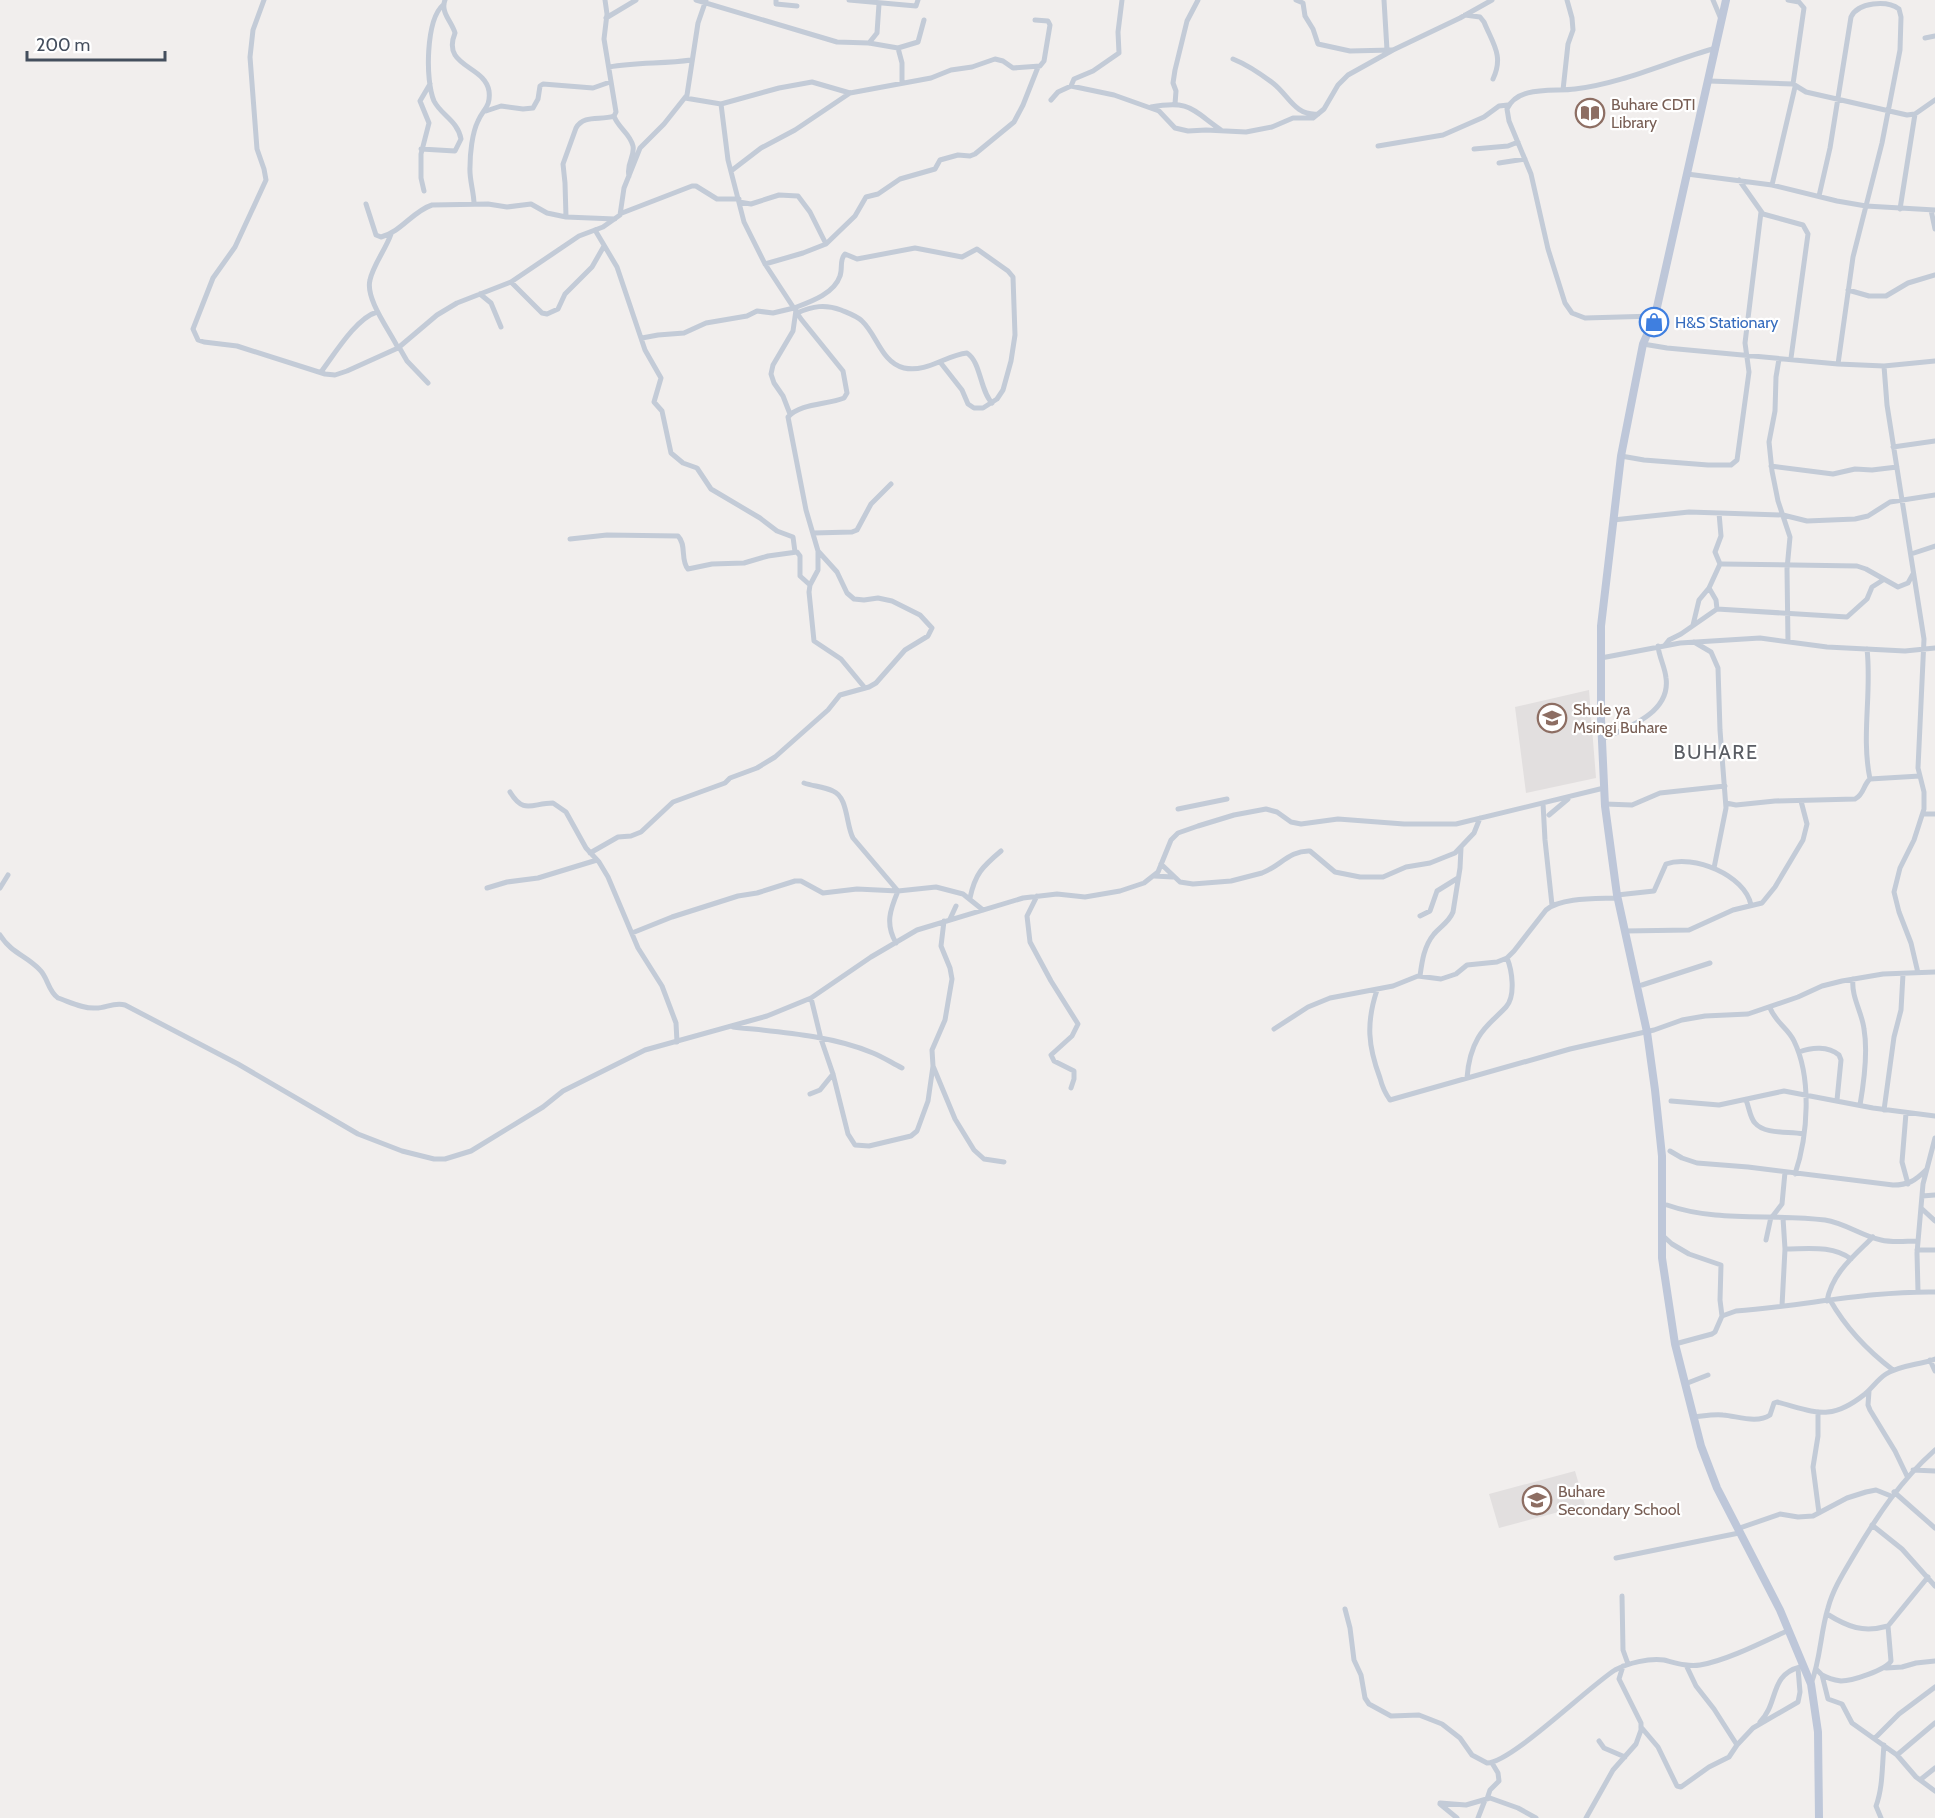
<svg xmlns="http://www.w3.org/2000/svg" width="1935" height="1818" viewBox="0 0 1935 1818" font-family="Cabin,sans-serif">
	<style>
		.education { fill: #e2dfdf }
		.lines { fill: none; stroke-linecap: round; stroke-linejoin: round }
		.street { stroke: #c3cbd7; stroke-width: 5 }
		.secondary { stroke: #bec7d9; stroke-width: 8 }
		.labels { text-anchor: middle; stroke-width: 4.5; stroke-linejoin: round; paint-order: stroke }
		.education-label { font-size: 16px; fill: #785e54; stroke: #fff; text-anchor: start }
		.shop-label { font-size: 16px; fill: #366cbe; stroke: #fff; text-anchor: start }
		.quarter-label { font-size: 20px; letter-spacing: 1.5px; fill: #5a5d64; stroke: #fff }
	</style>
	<rect width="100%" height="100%" fill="#f1eeed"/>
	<path class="education" d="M1589,690L1596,778L1526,793L1515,707Z
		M1575,1471L1585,1505L1499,1528L1489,1494Z"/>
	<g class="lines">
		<path class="street" d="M264,0L253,30L250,57L257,149L264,169L266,180L235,247L213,278L193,329L198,340L204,342L237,346L325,374L335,375L347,371L398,348L437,315L457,303L511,282L579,236L603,227L620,215L624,188L640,148L664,124L687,95L698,23L706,0
			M445,0C440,12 452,22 455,33C441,67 485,65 489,91C491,107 483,109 478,121C472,133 470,154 470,167C469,179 474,192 474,204
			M696,0L837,42L869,43L898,48L918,42L924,20
			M776,0V4L797,6
			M849,0L916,6L918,0
			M1296,0L1303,3L1305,16L1313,29L1318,44L1350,51L1392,50
			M1384,0L1387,50
			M1713,0L1721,19
			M1788,0L1799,2L1804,8L1793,84
			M1465,15L1480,17L1484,22C1493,44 1504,56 1493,79
			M606,18L636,0
			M1925,38L1935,36
			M869,43L877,33L879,4
			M898,48L902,63V83
			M1233,59C1248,65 1261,74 1274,84C1289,96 1295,116 1318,114
			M609,67C636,62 664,64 691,60
			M1709,81L1793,84L1806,92L1907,115L1915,114L1935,100
			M1071,86L1074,79L1093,71L1119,53L1118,32L1122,0
			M1563,90L1568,44L1573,30L1572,18L1567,0
			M1051,100L1058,92L1071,86L1114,95L1159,111L1175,128L1188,131L1206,130L1246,132L1272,127L1293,118H1313L1324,109L1338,85L1348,75L1393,50L1460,18L1492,0
			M721,104L779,88L812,82L850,93L931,78L951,70L972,67L995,59L1003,61L1013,68L1040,66L1044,61L1050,25L1048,21L1035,20
			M1175,104L1176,91L1173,83L1175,70L1187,21L1198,0
			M1151,107C1190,100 1191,109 1221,130
			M486,111L501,106L523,109L533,108L538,99L540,86L543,84L593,88L610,82
			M614,116C618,128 630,133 633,146C635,158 626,163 629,176
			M1378,146L1443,135L1484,117L1499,106L1508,105
			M421,149L455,151L461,139C458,121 441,115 434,101C425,80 426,20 443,5
			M1474,149L1508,146L1518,142
			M1499,163L1525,159
			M731,171L761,148L795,130L850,93
			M1687,174L1772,185L1837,201L1866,206L1935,210
			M1739,180L1763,214L1803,225L1808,234L1791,358
			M1772,185L1795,87
			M424,191L421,178V154L429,123L420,101L430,84
			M1819,196L1830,148L1851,17C1858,2 1887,0 1899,9L1901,17L1900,50L1882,143L1853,257L1838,364
			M739,202L751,204L779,195L798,196L810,212L826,244
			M366,204L376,235L381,237C401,232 413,211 432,205L488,204L507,207L531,204L547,213L566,217L615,219
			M1900,209L1915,114
			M1931,210L1935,229
			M622,213L692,186H696L717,199H739
			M566,217L565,183L563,164L576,128C584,114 601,121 614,116L616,112L604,39L607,14L605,0
			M595,230L617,267L645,350L661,378L654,402L662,411L671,453L683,463L697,468L711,489L760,518L777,531L793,537L795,552
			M391,234C386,249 373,265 370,280C365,299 390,331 398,348
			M765,264L803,253L826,244L855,216L866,197L878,194L900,179L935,169L940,160L958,155L970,156L975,154L1014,122L1023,105L1038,67
			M511,282L542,313L547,314L558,309L565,294L592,267L604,246
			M1848,290L1869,296H1886L1908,283L1935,275
			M480,294L491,303L501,327
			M794,308C810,302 834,294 840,276C843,268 839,260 845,254L857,259L915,248L962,257L977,249L1008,271L1013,277L1015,335L1011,361L1003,390L997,399L983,408H974L968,404L962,390L940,362
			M797,313C813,306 825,304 841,310C848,313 857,316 862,321C877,335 882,363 904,368C927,373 946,355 967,353C981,362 980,391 992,403
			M1655,316L1585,318L1572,313L1565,303L1548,249L1531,174L1509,121L1507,109C1518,85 1554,92 1575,89C1624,83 1669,61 1716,48
			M642,338L658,335L684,333L706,323L747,316L757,311L773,313L794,308
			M1643,344L1667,348L1838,364L1884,366L1935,361
			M399,347L407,361L428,383
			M1779,359L1776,377L1775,411L1769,442L1772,471L1778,501L1790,537L1787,569L1788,642
			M1884,366L1887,405L1924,639L1918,768L1924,792V809L1914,840L1900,868L1894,892L1899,912L1911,943L1918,973
			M321,372C334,355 356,318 377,312
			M790,414L783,396L774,383L771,374L773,365L793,331L796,310
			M1893,447L1935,441
			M1621,456L1644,460L1708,465H1731L1737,460L1749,372L1745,343L1761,212
			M1771,466L1833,474L1855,469L1872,470L1897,467
			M1719,513L1721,536L1715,552L1720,564
			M1613,520L1689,512L1783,515L1807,521L1855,519L1868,516L1890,502L1935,495
			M813,533L852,532L857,530L871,504L891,484
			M570,539L607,535L678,536C687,545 680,560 688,569L712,564L744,563L768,556L797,552L800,556V576L810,585
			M818,551V570L810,585L809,592L814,641L841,659L865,688
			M1911,554L1935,546
			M1717,609L1847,617L1867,599L1872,587L1883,580
			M1693,625L1699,600L1709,588
			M1694,642L1711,652L1718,668L1720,730L1726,808L1714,868
			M1665,645L1669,640L1681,634L1717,609L1716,600L1709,588L1720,564H1722L1857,566L1866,569L1898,587L1908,583L1913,574
			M1867,649C1872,692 1861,736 1870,779
			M1601,658L1680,643L1760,638L1827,647L1905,651L1935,648
			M1602,739C1627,728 1671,713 1666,678C1665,667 1659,657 1658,646
			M804,783C813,786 824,787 833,791C848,797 846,825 853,838L898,891C890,910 885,924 896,943
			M510,792C524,815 532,803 553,803L566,812L586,848L599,862L608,877L638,948L662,986L676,1023L677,1042
			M1543,803L1545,840L1552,905
			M1726,803L1736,805L1775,801L1855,799C1864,795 1863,785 1870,779L1920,776
			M1605,804L1632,805L1660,793L1725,786
			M1178,809L1227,799
			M1923,814H1935
			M1549,815L1568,799
			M590,853L618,837L631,836L641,832L673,802L725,783L730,778L757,768L775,757L828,710L840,695L869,687L876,683L905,650L928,636L932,628L920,615L892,601L878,598L864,600L854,599L847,593L837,572L818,551L806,510L788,417C801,403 827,405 844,398L847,393L843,371L801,319L765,264L744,222L728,160L721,104L685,98
			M1161,864L1180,882L1193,884L1231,881L1262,873C1279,867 1290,850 1310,851L1335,872L1360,877H1383L1406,867L1430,863L1455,853L1474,833L1480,818
			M1154,876L1173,877
			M0,888L8,875
			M487,888L507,882L538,878L597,860
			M1617,895L1654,891L1666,864C1693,854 1745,875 1751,905
			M1037,896L1027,916L1030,942L1051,981L1078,1024L1072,1036L1051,1055L1054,1061L1074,1071V1079L1071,1088
			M970,898C975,874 982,867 1001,851
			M1420,916L1430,911L1437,891L1458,878
			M950,919L956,906
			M944,921L941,946L950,968L952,979L945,1020L932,1050L933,1066L955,1119L974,1150L984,1159L1004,1162
			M1625,931L1689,930L1733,910L1762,903L1775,887L1803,840L1807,824L1801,801
			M632,933L672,917L738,896L757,893L795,881H801L823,893L857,889L898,891L936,887L963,894L983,910
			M0,935C12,954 26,955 40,970C48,978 48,991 58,998C70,1002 83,1009 96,1008C106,1008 114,1002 125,1005L238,1064L358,1134L402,1151L434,1159H445L471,1151L543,1107L563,1091L645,1050L767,1016L811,998L871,957L917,930L1023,898L1057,894L1085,897L1120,891L1144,883L1158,872L1171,840L1178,833L1198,826L1234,815L1266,809L1277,812L1291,822L1301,824L1338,819L1404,824H1456L1604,788
			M1420,976C1422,961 1424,946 1434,934C1441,926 1449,922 1453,912L1460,868L1461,848
			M1853,979C1851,997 1862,1012 1864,1029C1868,1052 1864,1082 1860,1105
			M1642,985L1710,963
			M1377,990C1366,1023 1368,1046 1380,1078C1382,1086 1385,1093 1390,1100L1570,1049L1654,1030L1682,1020L1705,1016L1748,1014L1798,997L1822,986L1842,981L1883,974L1935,972
			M811,998L821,1039L833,1074L848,1134L855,1145L869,1146L911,1136L917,1131L928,1101L933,1066
			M1770,1008C1776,1023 1788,1028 1794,1041C1812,1078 1808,1136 1795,1174
			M733,1027C778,1032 830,1035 873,1053C883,1057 892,1063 902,1068
			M1274,1029L1308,1007L1330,998L1393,986L1418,976L1441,979L1456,974L1467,965L1497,962L1507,958L1514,951L1546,910C1562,897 1597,899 1618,898
			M1799,1052C1812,1047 1828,1046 1839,1055L1841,1060L1837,1100
			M1467,1078C1468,1064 1471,1050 1478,1038C1485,1025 1497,1017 1506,1007C1516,996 1512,970 1507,958
			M810,1094L820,1090L833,1074
			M1746,1100C1749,1107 1750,1118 1755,1123C1765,1135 1790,1131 1803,1134
			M1671,1101L1719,1105L1784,1091L1873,1108L1935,1116
			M1884,1110L1894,1037L1901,1010L1903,974
			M1906,1113L1902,1162L1908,1184
			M1670,1151L1682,1158L1697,1163L1748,1167L1893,1185C1908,1185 1915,1181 1926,1170
			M1922,1196L1935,1195
			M1667,1205C1718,1223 1772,1213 1825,1220C1845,1223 1862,1236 1881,1240C1893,1243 1906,1241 1918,1241
			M1921,1208L1935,1221
			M1772,1217L1782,1204L1785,1172
			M1662,1235L1672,1244L1689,1254L1721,1265L1720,1300L1722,1316
			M1766,1240L1771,1217
			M1785,1249C1808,1249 1832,1245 1851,1259
			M1917,1250H1935
			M1918,1291L1917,1253L1923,1184L1935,1138
			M1830,1300C1846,1328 1868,1351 1893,1370
			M1827,1301C1832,1273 1854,1256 1873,1237
			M1782,1306L1785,1249L1783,1218
			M1675,1344L1712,1334L1715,1332L1722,1316L1736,1311C1803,1306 1868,1291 1935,1292
			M1930,1360L1935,1371
			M1685,1384L1708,1375
			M1869,1391L1868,1405L1870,1410L1895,1451L1907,1476
			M1818,1412V1436L1813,1467L1819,1513
			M1694,1417C1704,1416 1713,1414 1723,1415C1737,1416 1757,1424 1770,1415L1774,1403L1777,1402C1816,1412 1830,1422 1865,1394C1872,1388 1878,1379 1886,1374C1900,1365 1919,1365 1935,1359
			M1913,1470L1935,1471
			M1894,1492L1935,1528
			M1872,1525L1902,1549L1935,1586
			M1737,1529L1780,1514L1798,1517L1813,1516L1847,1498L1866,1492L1876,1490L1891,1496
			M1616,1558L1739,1533
			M1622,1596L1623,1650L1628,1664
			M1345,1609L1350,1628L1354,1660L1361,1675L1365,1698L1369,1704L1391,1716L1419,1715L1442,1724L1460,1738L1472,1755L1487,1763C1511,1763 1588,1687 1615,1670C1628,1663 1649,1658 1664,1660C1676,1663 1688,1667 1700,1665C1726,1661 1765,1641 1789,1630
			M1827,1614C1848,1627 1863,1633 1888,1626L1928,1577
			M1686,1665L1696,1686L1714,1709L1737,1745
			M1886,1668L1902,1667L1916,1663L1935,1661
			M1817,1670L1822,1675L1828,1699L1842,1704L1852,1723L1897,1755L1916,1777L1935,1791
			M1822,1675C1827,1678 1834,1680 1841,1681C1852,1681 1886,1670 1891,1661L1888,1626
			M1811,1684C1821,1658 1820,1634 1828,1608C1833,1589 1844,1572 1854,1555C1877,1516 1901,1480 1935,1450
			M1760,1722C1779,1703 1769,1675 1800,1667
			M1641,1727L1658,1747L1677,1786L1681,1787L1709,1767L1729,1757L1737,1745L1753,1728L1798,1702L1800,1692L1798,1668
			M1875,1738L1899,1714L1935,1687
			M1599,1741L1604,1748L1625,1757
			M1897,1755L1935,1723
			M1920,1780L1935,1768
			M1487,1799L1490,1790L1499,1781L1498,1773L1492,1763
			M1440,1803L1466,1805L1490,1798L1518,1808L1536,1818
			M1440,1804L1457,1818
			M1478,1818L1485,1800
			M1586,1818L1613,1770L1636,1744L1641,1730V1723L1619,1679L1623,1666
			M1881,1818L1876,1806C1883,1787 1882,1766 1884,1745"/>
		<path class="secondary" d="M1726,0L1655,316L1643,344L1621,456L1601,626V719L1605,806L1617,895L1647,1032L1655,1090L1662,1156V1258L1675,1344L1701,1446L1717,1488L1780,1610L1811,1684L1818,1732L1819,1818"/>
	</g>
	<defs>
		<g id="library-ring" transform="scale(1.5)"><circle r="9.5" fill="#fff" stroke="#8d6e63" stroke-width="1.5"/><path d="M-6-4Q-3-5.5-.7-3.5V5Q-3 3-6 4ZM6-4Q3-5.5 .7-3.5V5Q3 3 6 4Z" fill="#8d6e63"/></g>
		<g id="shop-ring" transform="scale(1.5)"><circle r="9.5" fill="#fff" stroke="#3f7fe0" stroke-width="1.5"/><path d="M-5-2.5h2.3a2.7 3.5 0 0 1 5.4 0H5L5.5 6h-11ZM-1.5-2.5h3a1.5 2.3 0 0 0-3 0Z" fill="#3f7fe0"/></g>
		<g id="school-ring" transform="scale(1.5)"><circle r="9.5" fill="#fff" stroke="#8d6e63" stroke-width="1.5"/><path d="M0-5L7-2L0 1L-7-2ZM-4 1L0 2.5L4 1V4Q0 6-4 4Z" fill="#8d6e63"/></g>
	</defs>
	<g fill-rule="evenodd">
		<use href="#library-ring" x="1590" y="113"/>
		<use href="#shop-ring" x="1654" y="322"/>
		<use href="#school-ring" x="1552" y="718"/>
		<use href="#school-ring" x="1537" y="1500"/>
	</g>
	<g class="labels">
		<g class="education-label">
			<text x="1611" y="110">Buhare CDTI<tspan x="1611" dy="18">Library</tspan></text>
			<text x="1573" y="715">Shule ya<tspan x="1573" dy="18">Msingi Buhare</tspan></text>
			<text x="1558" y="1497">Buhare<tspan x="1558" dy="18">Secondary School</tspan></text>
		</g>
		<g class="shop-label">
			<text x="1675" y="328">H&amp;S Stationary</text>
		</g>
		<g class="quarter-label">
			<text x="1716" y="759">BUHARE</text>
		</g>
	</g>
	<path d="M27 51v9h138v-9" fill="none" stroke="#444e5d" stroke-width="3"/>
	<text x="36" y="51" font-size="18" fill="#444e5d" stroke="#ffffff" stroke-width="4.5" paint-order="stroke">200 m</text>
</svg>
